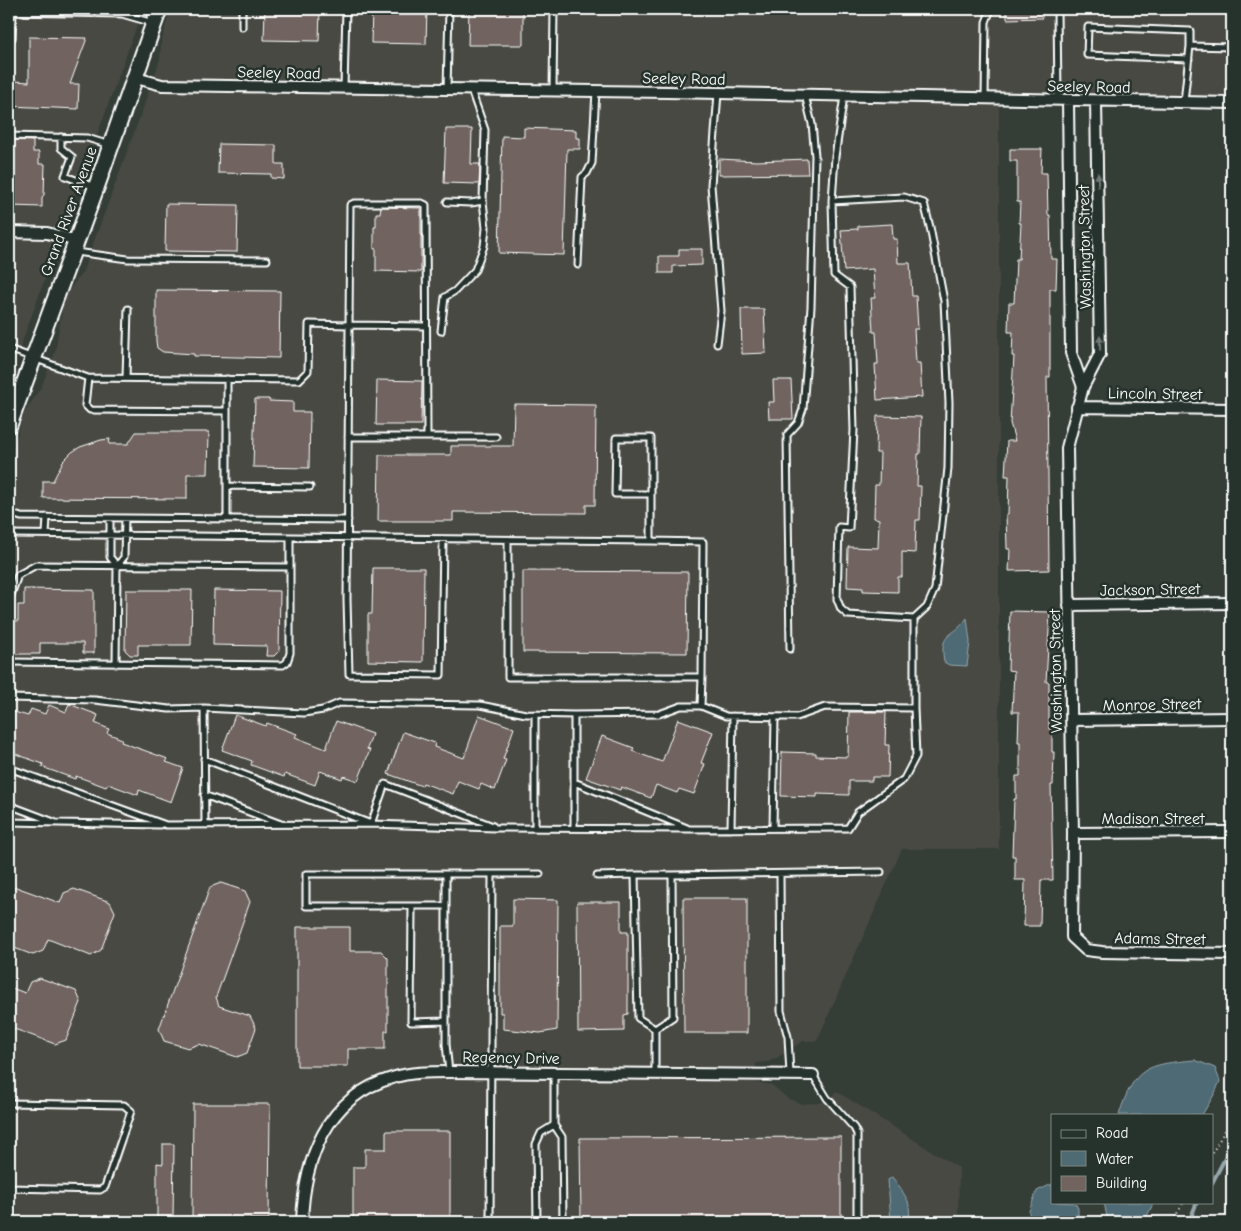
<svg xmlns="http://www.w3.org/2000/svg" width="1241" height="1231" viewBox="0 0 1241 1231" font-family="'Comic Neue',sans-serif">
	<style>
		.built { fill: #474943 }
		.water { fill: #4e6b74; stroke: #95a6ac }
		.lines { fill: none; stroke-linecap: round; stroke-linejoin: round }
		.stream { stroke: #95a6ac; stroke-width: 4 }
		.building { fill: #71645f; stroke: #fff }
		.lane-casing { stroke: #fff; stroke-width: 9 }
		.street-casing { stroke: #fff; stroke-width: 14 }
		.secondary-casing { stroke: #fff; stroke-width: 19 }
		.path { stroke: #fff; stroke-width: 2; stroke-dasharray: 1 4; stroke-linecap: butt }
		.lane { stroke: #26332d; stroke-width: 5 }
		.street { stroke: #26332d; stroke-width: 10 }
		.secondary { stroke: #26332d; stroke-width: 15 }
		.oneway { fill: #727a76 }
		.labels { text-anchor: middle; stroke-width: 5; stroke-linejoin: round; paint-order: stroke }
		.street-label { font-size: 16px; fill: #fff; stroke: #26332d }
	</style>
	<rect width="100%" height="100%" fill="#353d37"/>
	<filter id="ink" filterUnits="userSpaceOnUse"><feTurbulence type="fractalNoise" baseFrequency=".02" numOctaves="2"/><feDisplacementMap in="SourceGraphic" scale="10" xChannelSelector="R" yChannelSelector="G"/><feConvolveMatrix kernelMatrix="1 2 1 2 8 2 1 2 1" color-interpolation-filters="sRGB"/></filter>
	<g filter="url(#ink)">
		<path class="built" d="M9,9H143L9,378Z
			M170,9H1232V98L999,95V849H902L817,1041H803L775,1059L768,1062L756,1063L755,1082L772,1085L787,1098L802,1104L818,1103L825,1101L830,1098L836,1091L959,1168L958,1222H9V463L23,415L41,387L55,352L63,304L67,293L83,271L142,111L160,59L161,44Z"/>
		<path class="water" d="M967,618L970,642L967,666L949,665L944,662C939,630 953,639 967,618Z
			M1195,1060L1215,1068L1220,1081L1215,1093L1202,1115H1119C1134,1067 1147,1064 1195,1060Z
			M892,1177C894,1179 907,1198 908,1201C910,1207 909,1216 910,1222H891L888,1180Z
			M1052,1184V1202L1075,1203L1078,1208V1222H1030L1029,1211L1037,1191Z
			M1154,1202L1144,1222H1108L1104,1202Z"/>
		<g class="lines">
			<path class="stream" d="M1212,1183L1232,1145
				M1189,1222L1197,1202"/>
		</g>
		<path class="building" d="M265,9H320L319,41L264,40Z
			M372,9H427L426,44L371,43Z
			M469,9H523V45H468Z
			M1007,9H1042V18L1007,19Z
			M29,37L87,38L70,84H79L78,109L9,106V94H14L15,81L29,82Z
			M524,128L576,130V138H580V149H567L564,255L499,253L502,136L524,137Z
			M446,129H472L471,164H480L479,184L444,183Z
			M9,140L33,141V152H39V164H45L44,195L42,197V207L9,206Z
			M219,144L276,145V164H284V179L271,178V174L218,173Z
			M1010,149H1042L1041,173H1047L1048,215H1050L1051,259H1057L1056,289H1050V377H1047L1049,570L1009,571L1010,549H1007L1006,514H1008L1009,476H1005L1007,441H1015L1010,423L1014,356H1012L1013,332H1008L1009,303H1014L1016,259H1019L1021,223H1019L1020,202H1017V161H1010Z
			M719,159L757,161L807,159L808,174L719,175Z
			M166,204L238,205L237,252L165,251Z
			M381,207L421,208V272L376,271V249H374V227H376V213H380Z
			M892,224L893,239H897L898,263H910L912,296H916L918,329H914L916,363H920L922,397L877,400L875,364H878L876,332H873L871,298H875L873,269L844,271L841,230L858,229V226Z
			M679,249H702V265L673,266V273H659V256H679Z
			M156,290L280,291L279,358L194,356V354L163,352L157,348L156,341Z
			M741,309H764L766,353L742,354Z
			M377,380L422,381L421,425H376Z
			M773,380H791L793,419H769L768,402H774Z
			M255,399H269V401L293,402V412H310L309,468L253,467Z
			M514,404L596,405L595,505H586V513L453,512V521H378L379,455H451V446H513Z
			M877,416L921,417L920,454H918L917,486H921L920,520H916L915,553L902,552V577H898V592L863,591V588L847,587L848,547L878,548L879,519L874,518L875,485H879L880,453H876Z
			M136,432H209L208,474H187V499L43,498V481H53L63,461L72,452L80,447L101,440L110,439L109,444H128Z
			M373,568H424L423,662L368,661V614H372Z
			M523,571L688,572L687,653L523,652Z
			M24,589L94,590V653H83V643H40V654H9V636H12V621H18V605H24Z
			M126,590H192L191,645H138V655H130L125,650Z
			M214,590L280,591L279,651L274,656H266L267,646L213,645Z
			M1010,611L1050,612L1046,682H1049V729H1052V752H1054L1053,785H1051L1053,880H1041L1040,926H1024L1025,880H1015V856H1012L1014,799H1016V776H1020V742H1018L1019,712H1012L1014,671L1008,670Z
			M69,704L98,715L95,723L109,729L107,733L122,739L121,742L168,759L166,762L183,768L171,802L139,790L138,795L108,784L106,787L76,776L75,779L42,767L43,764L13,753L15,750L9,748V718L11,711L28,716L31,709L45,714L49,705L66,712Z
			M849,712H886L885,745H889L888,777H872V781H849V795L817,794V797L781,796L782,752L816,753V756L848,757Z
			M235,715L266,726L267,723L297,734L295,737L326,749L336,721L372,734L367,749L370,750L358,781L343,776L342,779L320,771L315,785L285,774L284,777L251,765L252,761L222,750Z
			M479,715L514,728L503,759L506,760L495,790L481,784L479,789L458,781L453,794L423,783L422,786L388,774L403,732L435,743L434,747L464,758Z
			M678,719L713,732L701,763L705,764L694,794L679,789L677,793L656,785L651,798L621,787L620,790L586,778L602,736L634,748L632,751L662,762Z
			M221,883L245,891L250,902L216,997L219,1006L250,1016L256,1028L247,1053L237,1057L199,1044L188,1048L164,1041L159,1029L210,887Z
			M16,887L60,903L64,893L74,889L110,902L115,912L101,950L91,956L48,939L43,951L33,955L9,946V890Z
			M683,898H747V1033H684Z
			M513,899L558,900L557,1030L540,1033L503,1029V1013H500V926H513Z
			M577,902H621V932H628V1014L624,1015V1031L578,1032Z
			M297,927H350V951H381L388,958V1031H385V1049H348V1066H297Z
			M40,978L76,991L81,1002L66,1040L55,1044L9,1027V987L25,993L30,982Z
			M193,1104H270L269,1219L192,1218Z
			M386,1131H450V1222H353V1167H365V1149H386Z
			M841,1137V1222H581L580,1138Z
			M163,1144H174L173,1218H157V1163L163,1164Z"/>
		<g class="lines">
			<g class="lane-casing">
				<path id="lane" d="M1057,9L1058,100
					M9,12L122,14L153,23
					M242,27V9
					M9,43L12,38L13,12
					M1189,59L1087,55L1088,27L1190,31V46
					M344,88L346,9
					M447,89L449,9
					M553,90L554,9
					M844,96L835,157L832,201L904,197L924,203L930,227L944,301L949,403L948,468L935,589L927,607L914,619V708
					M985,98L986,22L991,9
					M1184,102L1190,46L1232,47
					M9,136L87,138L110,145
					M61,137V148L72,157L65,176L95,187
					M832,201L834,275L850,287L854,430L849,528L839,527L837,599L841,609L848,615L914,619
					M447,202L471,203L483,201
					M76,252L128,259L267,260
					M578,265L582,177L587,173L592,163L596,91
					M426,326L349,325L350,205L354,203H422L426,205L427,437
					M441,331L445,297L455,291L475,270L484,246L486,228L483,201L485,130L471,90
					M717,344L721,311L711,185L718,93
					M9,349L88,378L299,380L308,371L309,324L349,325L347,600L349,674L441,675L443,539
					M88,378L85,405L90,410L227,411
					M126,378L128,309
					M348,437H496
					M227,486L310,487
					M650,494H615L616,438H651V541
					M9,513L21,517L348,520
					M110,518V557L117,566
					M227,519V379
					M9,534L651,541L703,542L702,677H508V540
					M46,534L47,517
					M9,601L18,575L36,565L290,567
					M790,649L787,435L798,423L803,409L811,307L815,156L812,124L805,95
					M9,662L283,665L287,662L290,653V538
					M116,664L117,566L124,557L125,518
					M9,698L95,700L169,709L204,708
					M701,706L702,677
					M535,714V828
					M574,715V828
					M204,759L371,824L385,784L493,826
					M9,768L166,825L371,824L496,828L690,829L848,828L858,812L904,779L916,756L914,708L825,707L797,717L726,716L701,706H681L659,714L574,715L526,714L480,705L339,703L323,710L304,713L204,708L205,825
					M574,782L687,828
					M204,795L281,824
					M9,805L54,822
					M9,822L160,825
					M773,828L775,717
					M731,829L733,716
					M446,874V906
					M492,874H540
					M780,874L781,1011L788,1037L790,1074
					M635,875H672
					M597,876L635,875L638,1018L655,1029
					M412,906L411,1022L446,1021
					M449,1072L446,1044V906H306V874H492L490,1222
					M554,1073V1125L562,1137L563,1222
					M655,1074V1029L673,1017L672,875L881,872
					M813,1075L827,1098L854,1128L857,1134V1222
					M9,1103L124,1105L131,1111L105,1187L100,1190L9,1188
					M537,1222L536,1144L541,1133L554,1125"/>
			</g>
			<g class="street-casing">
				<path id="street" d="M136,78L162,85L667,92L1232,103
					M1068,100L1071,353L1083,387
					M1096,101L1100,354L1083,387L1067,448L1073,833L1072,937L1086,950L1102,952L1232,954
					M9,232L47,233L77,241
					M1077,407L1232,409
					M1069,605L1232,603
					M1071,720L1232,718
					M1073,833L1232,832
					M302,1222C304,1160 326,1097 392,1078C411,1072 429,1072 449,1072L813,1075"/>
			</g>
			<g class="secondary-casing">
				<path id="secondary" d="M9,425L96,188L159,9"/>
			</g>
			<path class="path" d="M1212,1153L1232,1118
				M1172,1222L1184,1202"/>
			<use href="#lane" class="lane"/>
			<use href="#street" class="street"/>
			<use href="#secondary" class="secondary"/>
		</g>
		<defs><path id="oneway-solid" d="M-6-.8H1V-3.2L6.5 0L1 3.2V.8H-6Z" transform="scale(1.25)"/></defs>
		<g class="oneway">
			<use href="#oneway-solid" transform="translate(1098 180) rotate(-91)"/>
			<use href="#oneway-solid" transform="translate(1100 343) rotate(-91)"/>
		</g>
	</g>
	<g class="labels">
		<g class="street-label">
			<text transform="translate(279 72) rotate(1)" y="6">Seeley Road</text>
			<text transform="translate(684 78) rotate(1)" y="6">Seeley Road</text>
			<text transform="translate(1089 86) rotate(1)" y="6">Seeley Road</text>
			<text transform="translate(68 211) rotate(-70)" y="6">Grand River Avenue</text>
			<text transform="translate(1084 247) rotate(-91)" y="6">Washington Street</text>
			<text transform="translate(1155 393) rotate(1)" y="6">Lincoln Street</text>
			<text transform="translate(1150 589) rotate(-1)" y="6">Jackson Street</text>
			<text transform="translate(1055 671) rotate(-91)" y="6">Washington Street</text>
			<text transform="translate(1152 704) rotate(-1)" y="6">Monroe Street</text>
			<text x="1153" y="824">Madison Street</text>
			<text transform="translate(1160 938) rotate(1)" y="6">Adams Street</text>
			<text transform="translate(511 1057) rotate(1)" y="6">Regency Drive</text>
		</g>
	</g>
	<rect width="1241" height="1231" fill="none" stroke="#26332d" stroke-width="30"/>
	<rect x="15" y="15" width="1211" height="1201" fill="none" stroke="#fff" stroke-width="2" filter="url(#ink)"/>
	<rect x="1051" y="1114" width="162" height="90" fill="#26332d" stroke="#7d8581"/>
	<rect x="1061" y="1130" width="25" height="8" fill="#26332d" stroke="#7d8581"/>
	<text x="1096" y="1138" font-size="15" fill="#ffffff">Road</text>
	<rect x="1061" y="1151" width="25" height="15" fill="#4e6b74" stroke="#7d8581"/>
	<text x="1096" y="1164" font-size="15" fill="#ffffff">Water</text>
	<rect x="1061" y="1176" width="25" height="15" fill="#71645f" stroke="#7d8581"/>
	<text x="1096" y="1188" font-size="15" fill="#ffffff">Building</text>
</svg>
